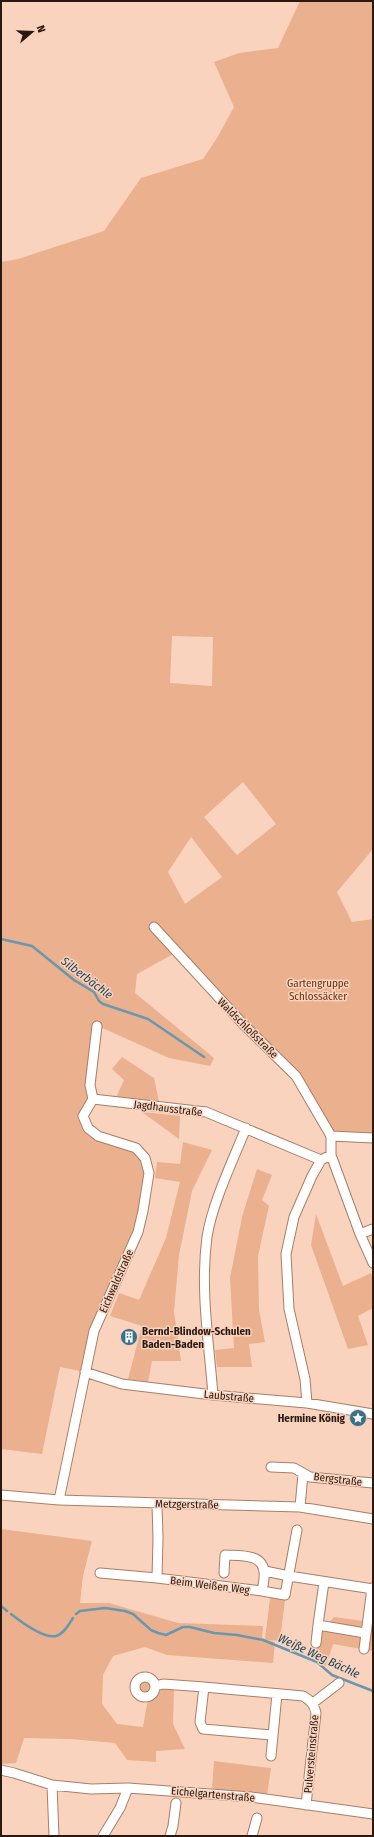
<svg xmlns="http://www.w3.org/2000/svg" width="374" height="1837" viewBox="0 0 374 1837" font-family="'Fira Sans Condensed',sans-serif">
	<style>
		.green { fill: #ebb08e; fill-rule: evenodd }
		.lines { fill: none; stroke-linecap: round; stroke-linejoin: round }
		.stream { stroke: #6898b0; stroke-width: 2.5 }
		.street-casing { stroke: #a87e66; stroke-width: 11 }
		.street { stroke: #fff; stroke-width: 9 }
		.labels { text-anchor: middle; stroke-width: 3; stroke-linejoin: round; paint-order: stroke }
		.park-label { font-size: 11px; fill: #683411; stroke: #f9d3be }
		.street-label { font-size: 11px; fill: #2a1910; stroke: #f9d3be }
		.poi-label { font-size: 11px; font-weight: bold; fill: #2a1910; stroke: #f9d3be; text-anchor: start }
		.water-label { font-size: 12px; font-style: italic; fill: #194458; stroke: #f9d3be }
	</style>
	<rect width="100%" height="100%" fill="#f9d3be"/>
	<path class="green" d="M300,1H373V849L337,892L352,922L373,919V1134L333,1132L313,1096L177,952L137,974L135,993L214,1058L210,1066L169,1058L98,1026L93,1099L84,1116L88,1128L136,1148L149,1173L143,1211L94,1331L85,1372L60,1367L42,1454L1,1449V262L18,259L104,231L141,178L203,159L217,138L234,107L214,62L239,53L278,48ZM172,636L213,637L212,686L170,683ZM243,782L276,824L237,855L204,817ZM191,837L222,877L185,904L168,872Z
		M122,1057L154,1078L159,1102L116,1098L124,1080L112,1069Z
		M142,1112L180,1116L179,1139Z
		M183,1142L212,1150L192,1191L179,1255L174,1312L181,1361H152L148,1382L128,1379L142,1326L110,1316L119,1293L139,1300L166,1238L180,1182L155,1178L157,1162L180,1164Z
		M257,1169L272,1175L262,1200L269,1206L258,1256L259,1310L265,1342L249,1344L252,1367H217L215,1350L234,1348L230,1278L242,1217Z
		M316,1214L343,1286L371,1273L373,1278V1308L358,1316L368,1345L348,1349L311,1245Z
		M1,1529L92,1541L83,1576L80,1603H109L178,1623L263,1626L262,1638L265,1639L270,1598L285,1600L280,1641L268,1640L275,1642L273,1663L167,1655L145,1647L113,1656L103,1675L102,1704L117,1724L143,1727L147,1704L162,1688L174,1689L173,1724L185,1749L156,1751V1762L127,1760L115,1743L71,1739L24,1738L16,1763L1,1764Z
		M373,1612V1651L333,1644L326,1666L313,1657L321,1632L334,1617L371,1622Z
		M135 1687a10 10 0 1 1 20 0a10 10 0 1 1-20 0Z
		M214,1761L271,1768L267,1795L212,1789Z"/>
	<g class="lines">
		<path class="stream" d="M1,939L32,946L74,980L94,992L99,1001L103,1004L148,1019L204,1057
			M1,1606L7,1611
			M11,1614C20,1621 44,1639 56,1636C64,1634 69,1624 73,1618
			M76,1614L80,1611L105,1608L125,1611L133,1614L151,1630L158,1633L166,1635L183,1627H190L214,1633L237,1635L263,1640L317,1662L332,1675L373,1691"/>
		<g class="street-casing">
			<path id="street" d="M154,927L244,1025L296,1076L331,1136
				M93,1099L206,1112L321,1160L331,1155L360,1234L373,1263
				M93,1099L90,1085L97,1026
				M331,1155V1136L373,1138
				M360,1234L373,1229
				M85,1372L122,1384L213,1395L307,1403L373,1414
				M213,1395C209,1343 200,1289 207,1237C212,1204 233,1160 246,1128
				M307,1403L305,1379L289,1309L286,1254L294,1217L312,1176L321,1160
				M271,1467L294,1468L310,1477L373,1483
				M1,1495L59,1500L300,1507L373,1519
				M59,1500L94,1331L138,1232L143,1211L149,1173L145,1158L136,1148L98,1136L88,1128L83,1116L93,1099
				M157,1504L158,1538L157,1578
				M300,1507L303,1474
				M265,1571L289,1576L373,1589
				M100,1573L157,1578L262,1591
				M224,1573L225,1555C238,1556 263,1553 264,1572C265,1578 263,1585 262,1591L285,1595L297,1530
				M324,1582L318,1625L365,1633
				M316,1643L318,1625
				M364,1649L372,1588
				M135 1687a10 10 0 1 1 20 0a10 10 0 1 1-20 0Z
				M155,1686L163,1684L204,1687L303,1696C310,1700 314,1704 316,1713L306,1805
				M204,1687L200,1722L203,1729L272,1735
				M313,1703L339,1683
				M271,1756L277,1694
				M1,1770L14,1773L52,1785L91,1789L128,1788L251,1797L373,1814
				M52,1785L54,1836
				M103,1836L120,1808L128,1788
				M170,1836L173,1826L176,1803
				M252,1836L257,1818"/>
		</g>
		<use href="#street" class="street"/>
	</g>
	<defs>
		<g id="building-disc" transform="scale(0.9)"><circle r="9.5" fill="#39718b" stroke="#f9d3be"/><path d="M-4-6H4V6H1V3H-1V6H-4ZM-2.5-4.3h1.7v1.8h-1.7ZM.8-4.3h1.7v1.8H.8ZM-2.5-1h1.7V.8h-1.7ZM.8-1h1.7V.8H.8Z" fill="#fff"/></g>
		<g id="sight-disc" transform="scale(0.9)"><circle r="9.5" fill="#39718b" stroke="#f9d3be"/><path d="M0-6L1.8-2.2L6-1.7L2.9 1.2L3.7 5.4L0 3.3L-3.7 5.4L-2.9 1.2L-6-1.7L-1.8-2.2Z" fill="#fff"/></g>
	</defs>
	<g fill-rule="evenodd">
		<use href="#building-disc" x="129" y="1337"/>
		<use href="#sight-disc" x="358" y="1418"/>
	</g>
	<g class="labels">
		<g class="park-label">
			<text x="318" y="987">Gartengruppe<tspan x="318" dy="13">Schlossäcker</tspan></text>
		</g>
		<g class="street-label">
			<text transform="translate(248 1028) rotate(45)" y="4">Waldschloßstraße</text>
			<text transform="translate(168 1108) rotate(7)" y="4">Jagdhausstraße</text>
			<text transform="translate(116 1281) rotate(-66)" y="4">Eichwaldstraße</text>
			<text transform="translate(229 1396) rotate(5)" y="4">Laubstraße</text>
			<text transform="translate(338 1479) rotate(7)" y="4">Bergstraße</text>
			<text transform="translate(187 1504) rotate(1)" y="4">Metzgerstraße</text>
			<text transform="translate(210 1585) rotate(7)" y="4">Beim Weißen Weg</text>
			<text transform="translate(311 1754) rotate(-85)" y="4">Pulversteinstraße</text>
			<text transform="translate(213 1794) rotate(5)" y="4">Eichelgartenstraße</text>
		</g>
		<g class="poi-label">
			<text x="142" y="1335">Bernd-Blindow-Schulen<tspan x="142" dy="13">Baden-Baden</tspan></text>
			<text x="345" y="1422" text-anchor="end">Hermine König</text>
		</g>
		<g class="water-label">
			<text transform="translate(87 978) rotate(37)" y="4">Silberbächle</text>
			<text transform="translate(319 1656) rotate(25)" y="4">Weiße Weg Bächle</text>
		</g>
	</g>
	<rect width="374" height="1837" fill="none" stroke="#2a1910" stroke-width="4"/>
	<g transform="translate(32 32) rotate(71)" stroke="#f9d3be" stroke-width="3" paint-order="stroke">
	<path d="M0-3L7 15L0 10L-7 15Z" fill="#2a1910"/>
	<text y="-6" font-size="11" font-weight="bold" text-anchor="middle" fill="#2a1910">N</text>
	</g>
</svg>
